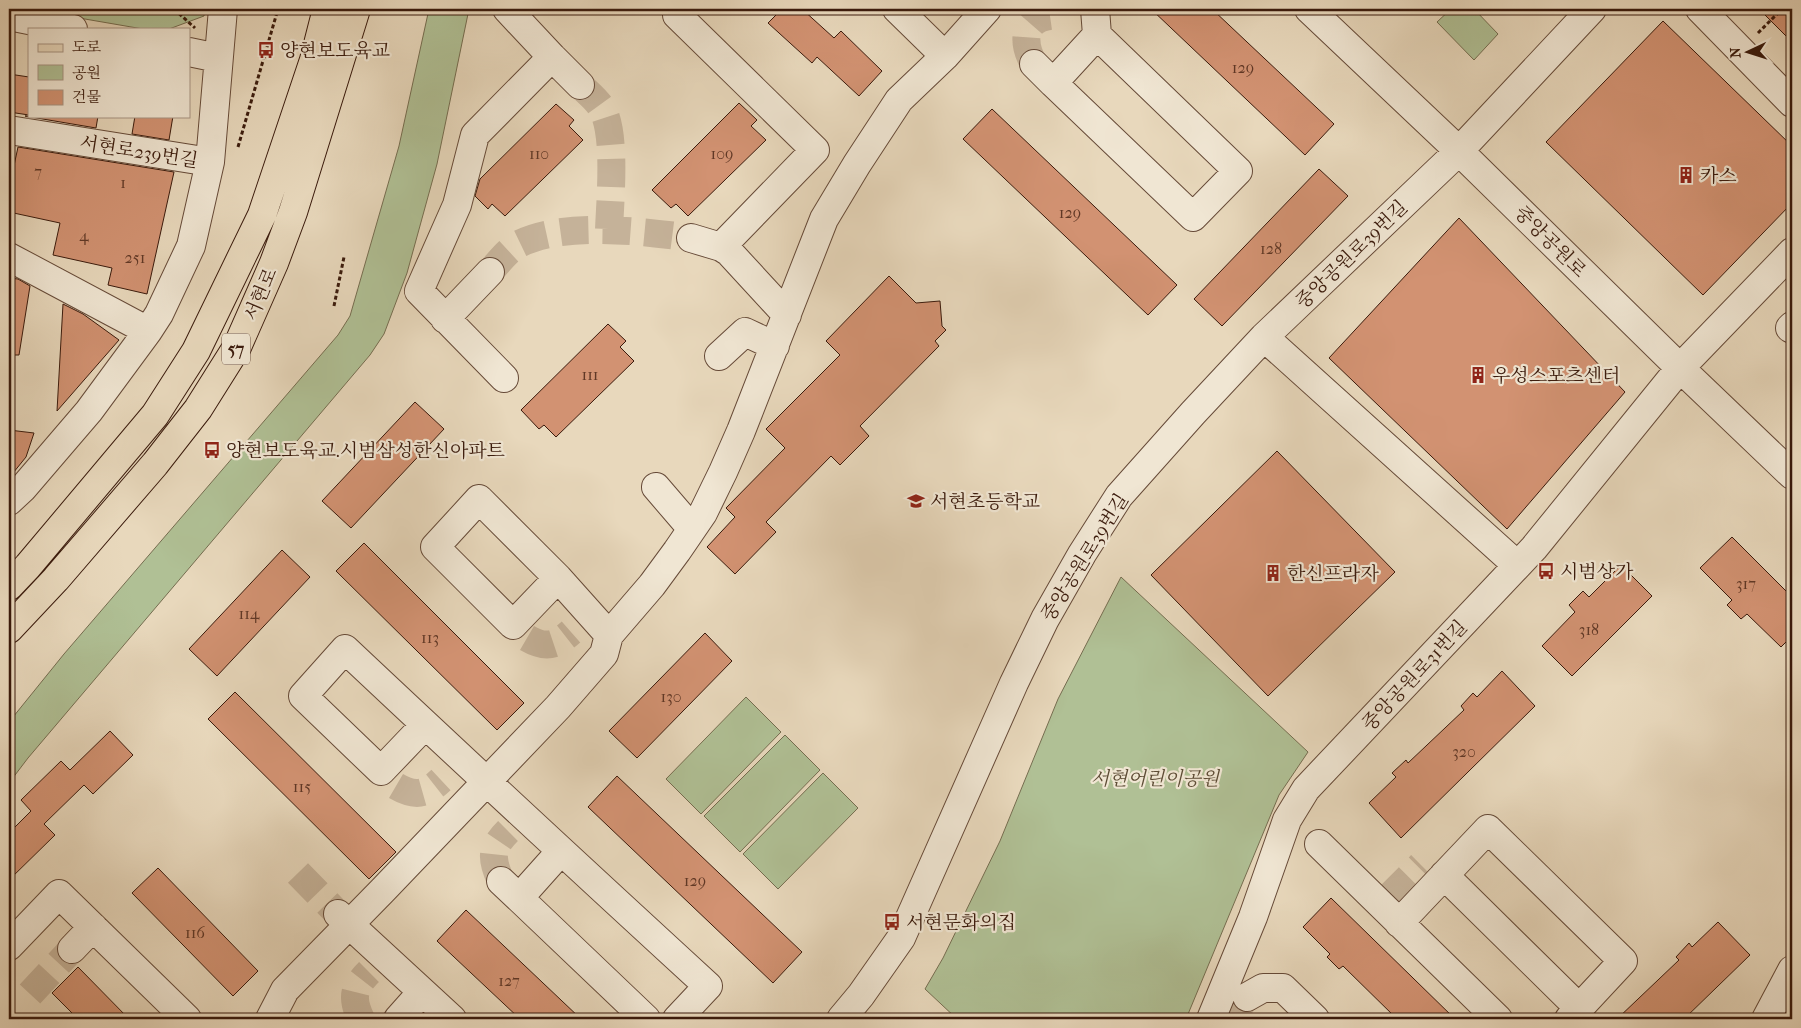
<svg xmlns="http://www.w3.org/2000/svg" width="1801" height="1028" viewBox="0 0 1801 1028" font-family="'IM FELL French Canon','Noto Serif KR',serif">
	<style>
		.green { fill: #b0c095; stroke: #756d50 }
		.building { fill: #d29272; stroke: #3a1a0c }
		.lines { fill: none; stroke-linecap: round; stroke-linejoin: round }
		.minor-tunnel { stroke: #c5b299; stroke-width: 28; stroke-dasharray: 28 14; stroke-linecap: butt }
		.minor-casing { stroke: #664a38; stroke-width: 30 }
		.major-casing { stroke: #3a1a0c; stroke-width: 30 }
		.path { stroke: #3a1a0c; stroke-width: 3; stroke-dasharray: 4 2.5; stroke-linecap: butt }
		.minor { stroke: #f0e6d3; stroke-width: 28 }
		.major { stroke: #e8d8bc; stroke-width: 28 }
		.labels { text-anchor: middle; stroke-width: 4.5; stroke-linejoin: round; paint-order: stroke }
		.number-label { font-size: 16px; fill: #603826 }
		.shield { fill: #f0e6d3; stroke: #715748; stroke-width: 1 }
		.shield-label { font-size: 18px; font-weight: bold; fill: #3a1a0c }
		.poi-label { font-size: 19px; fill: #3a1a0c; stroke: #f0e6d3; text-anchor: start }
		.street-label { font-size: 19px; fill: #3a1a0c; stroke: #f0e6d3 }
		.park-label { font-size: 19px; font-style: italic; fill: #5d4c35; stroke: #f0e6d3 }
	</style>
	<rect width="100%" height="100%" fill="#e8d8bc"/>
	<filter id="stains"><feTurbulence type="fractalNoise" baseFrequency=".004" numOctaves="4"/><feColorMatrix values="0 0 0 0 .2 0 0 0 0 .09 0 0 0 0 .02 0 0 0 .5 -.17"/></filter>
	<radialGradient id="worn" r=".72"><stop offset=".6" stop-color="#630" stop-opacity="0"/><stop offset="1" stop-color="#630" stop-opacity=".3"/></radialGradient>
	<path class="green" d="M50,9H205L204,16L169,29H143L50,13Z
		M429,9H469L437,164L407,273L384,334L370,355L28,758L9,783V722L64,654L338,335L350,316L399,146Z
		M1451,9H1474L1498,34L1474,60L1437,22Z
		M1121,577L1308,752L1279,795L1186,1019H957L925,989L943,958L1000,841L1058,699Z
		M746,697L781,732L701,814L666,779Z
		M785,735L820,770L740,852L704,816Z
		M823,773L858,808L778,889L743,854Z"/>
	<path class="building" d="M782,9H802L834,38L841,31L882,71L859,96L817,57L812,63L768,23Z
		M1151,9H1212L1334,124L1305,155Z
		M1759,9H1792V42Z
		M1663,21L1792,146V203L1703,295L1546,142Z
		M9,74L29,77V115L9,112Z
		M739,103L757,120L751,126L766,140L688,216L676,204L671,208L652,190Z
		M556,104L574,120L569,126L583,140L505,216L492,204L488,209L475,196L480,179Z
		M992,109L1177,285L1148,315L963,139Z
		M25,116H98L96,128Z
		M135,116H173L169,140L132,134Z
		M18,147L174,172L147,294L108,285L112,268L53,255L60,223L9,212V189Z
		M1319,169L1348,196L1222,326L1194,299Z
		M1459,218L1625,392L1507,529L1329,358Z
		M889,276L916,303L940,301L942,326L946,330L935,341L939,346L860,426L869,436L840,465L831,456L766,522L776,532L735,574L707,547L735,517L726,508L785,448L766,429L840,355L826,341Z
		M9,278L18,279L30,286L19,355H9Z
		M63,304L83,314L119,340L57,411Z
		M608,324L626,341L620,347L634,361L556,437L544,425L539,429L521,410Z
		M415,402L444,429L351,528L322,501Z
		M9,430L34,433L26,457L9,478Z
		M1277,451L1395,572L1268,696L1151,575Z
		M1732,537L1792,597V636L1781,647L1747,614L1741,619L1727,605L1732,600L1700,568Z
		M364,543L524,703L497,730L336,571Z
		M282,550L310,577L217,676L189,649Z
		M1621,565L1652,596L1572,676L1542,646L1575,612L1569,605L1583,591L1589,597Z
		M705,633L732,661L637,758L609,731Z
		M1502,671L1535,706L1401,838L1369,803L1396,777L1392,773L1406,760L1408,763L1464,710L1461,706L1473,693L1477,697Z
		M235,692L396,852L369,879L208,719Z
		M110,731L133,755L93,794L84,785L44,824L55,835L9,880V833L31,811L21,800L61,761L70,770Z
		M617,776L802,952L773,983L588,807Z
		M158,868L258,971L233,996L132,893Z
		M1331,898L1455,1019H1397L1343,966L1339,969L1327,957L1330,954L1303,927Z
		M466,910L581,1019H520L437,941Z
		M1718,922L1750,955L1684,1019H1617L1679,960L1676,957L1689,943L1692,947Z
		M78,967L129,1019H78L52,993Z"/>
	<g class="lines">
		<path class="minor-tunnel" d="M1034,64C1022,43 1022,20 1050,16
			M580,85C587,92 596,99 601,107C617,130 610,201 609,230
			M490,272C498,263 507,251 517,245C562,221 641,231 691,238
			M527,638C546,649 555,646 571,632
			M396,786C415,797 425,795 441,780
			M298,873L338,914
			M501,881C491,859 490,849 508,831
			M1389,897L1421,865
			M30,994L72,949
			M361,1019C351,998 353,988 369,972
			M1236,1019L1240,1005L1247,997"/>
		<g class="minor-casing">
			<path id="minor" d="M897,9L945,56
				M1095,9L1097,35L1053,83L1193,217L1238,171L1097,35
				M1309,9L1459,151L1680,368L1792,475
				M1700,9L1792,103
				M677,15L815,150L721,247
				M9,16L73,29
				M189,52L218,58
				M552,57L580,85
				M1034,64L1053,83
				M9,130L210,162
				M691,238L721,247L729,252L787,315
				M9,257L148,331
				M445,319L490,272
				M1792,326L1790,328L1792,329
				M1264,337L1517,565
				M719,356L745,332L775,346
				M504,378L419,291L457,205L475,135L552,57L507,9
				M656,487L692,529
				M9,501L23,488L89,411L148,331L159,314L191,246L210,162L223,9
				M558,578L513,625L435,547L479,499L558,578L609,635
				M425,725L381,771L303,696L345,649C465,762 586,874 708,986L677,1019
				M1319,844L1498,1019
				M561,851L519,898L646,1019
				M1444,875L1579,1008
				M501,881L519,898
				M338,914L452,1019
				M1399,923L1488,829L1623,961L1569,1019
				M9,946L59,894L187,1019
				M72,949L93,927
				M1247,997L1263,988H1283L1315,1019
				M270,1019L285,990L383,890L558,707L604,654L609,635L652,585L677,551L703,513L723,472L741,431L824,219L857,164L899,100L945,56L987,9
				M398,1019L422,992
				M841,1019L861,995L901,938L1014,683L1045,619L1082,554L1119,496L1193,413L1264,337L1459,151L1592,9
				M1211,1019L1253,917L1287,820L1306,789L1534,548L1680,368L1792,252
				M1766,1019L1792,970"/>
		</g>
		<g class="major-casing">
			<path id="major" d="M9,586L28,566L155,415L196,351L262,215L314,60L327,9
				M9,629L56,579L155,464L198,409L237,347L274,263L293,212L356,9"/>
		</g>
		<path class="path" d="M174,9L195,28
			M1758,33L1782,9
			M238,147L278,9
			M334,306L344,257"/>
		<use href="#minor" class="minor"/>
		<use href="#major" class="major"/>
	</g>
	<defs>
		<g id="bus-bare" transform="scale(1.35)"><path d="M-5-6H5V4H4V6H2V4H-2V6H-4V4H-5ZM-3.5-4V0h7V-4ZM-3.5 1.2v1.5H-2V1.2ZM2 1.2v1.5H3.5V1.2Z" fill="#8f2418" stroke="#f0e6d3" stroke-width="2.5" paint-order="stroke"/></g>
		<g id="building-bare" transform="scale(1.35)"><path d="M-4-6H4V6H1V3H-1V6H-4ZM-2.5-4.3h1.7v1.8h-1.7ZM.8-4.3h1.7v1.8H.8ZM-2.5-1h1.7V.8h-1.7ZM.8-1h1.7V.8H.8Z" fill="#8f2418" stroke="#f0e6d3" stroke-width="2.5" paint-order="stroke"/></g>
		<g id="school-bare" transform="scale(1.35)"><path d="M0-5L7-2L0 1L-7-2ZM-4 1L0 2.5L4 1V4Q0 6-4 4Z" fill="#8f2418" stroke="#f0e6d3" stroke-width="2.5" paint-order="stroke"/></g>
	</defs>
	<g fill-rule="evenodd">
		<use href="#bus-bare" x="266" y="50"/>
		<use href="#building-bare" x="1686" y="175"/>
		<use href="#building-bare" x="1478" y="375"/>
		<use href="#bus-bare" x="212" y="450"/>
		<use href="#school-bare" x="916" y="501"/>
		<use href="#bus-bare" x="1546" y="571"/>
		<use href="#building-bare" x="1273" y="573"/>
		<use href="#bus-bare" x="892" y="922"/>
	</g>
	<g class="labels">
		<g class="number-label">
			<text x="1243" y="73">129</text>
			<text x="539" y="159">110</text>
			<text x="722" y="159">109</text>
			<text x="38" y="177">7</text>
			<text x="123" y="188">1</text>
			<text x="1070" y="218">129</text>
			<text x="84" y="241">4</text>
			<text x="1271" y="254">128</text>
			<text x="135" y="263">251</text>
			<text x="590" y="380">111</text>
			<text x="1746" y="589">317</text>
			<text x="249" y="619">114</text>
			<text x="1589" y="635">318</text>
			<text x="430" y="643">113</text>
			<text x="671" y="702">130</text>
			<text x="1464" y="757">320</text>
			<text x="302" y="792">115</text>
			<text x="695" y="886">129</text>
			<text x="195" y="938">116</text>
			<text x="509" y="986">127</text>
		</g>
		<rect class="shield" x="222" y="333.5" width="28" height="31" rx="4"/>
		<g class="shield-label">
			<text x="236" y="355">57</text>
		</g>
		<g class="poi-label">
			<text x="280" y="57">양현보도육교</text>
			<text x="1700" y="182">카스</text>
			<text x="1492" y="382">우성스포츠센터</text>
			<text x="226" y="457">양현보도육교.시범삼성한신아파트</text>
			<text x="930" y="508">서현초등학교</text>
			<text x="1560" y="578">시범상가</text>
			<text x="1287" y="580">한신프라자</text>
			<text x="906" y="929">서현문화의집</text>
		</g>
		<g class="street-label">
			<text transform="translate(139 151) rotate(9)" y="7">서현로239번길</text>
			<text transform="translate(1551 241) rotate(45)" y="7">중앙공원로</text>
			<text transform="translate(1351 254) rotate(-44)" y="7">중앙공원로39번길</text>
			<text transform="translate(260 294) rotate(-67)" y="7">서현로</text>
			<text transform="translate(1084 557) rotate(-58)" y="7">중앙공원로39번길</text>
			<text transform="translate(1414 675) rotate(-47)" y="7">중앙공원로31번길</text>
		</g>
		<g class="park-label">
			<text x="1155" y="785">서현어린이공원</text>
		</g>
	</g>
	<rect width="1801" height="1028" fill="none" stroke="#e8d8bc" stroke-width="30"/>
	<rect x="10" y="10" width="1781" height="1008" fill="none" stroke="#3a1a0c" stroke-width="2.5"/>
	<rect x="15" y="15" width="1771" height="998" fill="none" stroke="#3a1a0c"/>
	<rect x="28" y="28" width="162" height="90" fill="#f0e6d3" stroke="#a79483"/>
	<rect x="38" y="44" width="25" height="8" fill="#e8d8bc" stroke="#a79483"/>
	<text x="72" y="52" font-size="15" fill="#3a1a0c">도로</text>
	<rect x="38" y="65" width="25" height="15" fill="#b0c095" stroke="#a79483"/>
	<text x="72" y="78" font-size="15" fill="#3a1a0c">공원</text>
	<rect x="38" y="90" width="25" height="15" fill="#d29272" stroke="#a79483"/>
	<text x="72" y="102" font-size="15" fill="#3a1a0c">건물</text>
	<g transform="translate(1748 52) rotate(266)" stroke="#f0e6d3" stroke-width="4" paint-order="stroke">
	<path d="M0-4L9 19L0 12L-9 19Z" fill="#3a1a0c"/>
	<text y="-8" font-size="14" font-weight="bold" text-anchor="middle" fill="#3a1a0c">N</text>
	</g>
	<rect width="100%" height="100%" filter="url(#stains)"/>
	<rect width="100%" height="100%" fill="url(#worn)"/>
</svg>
